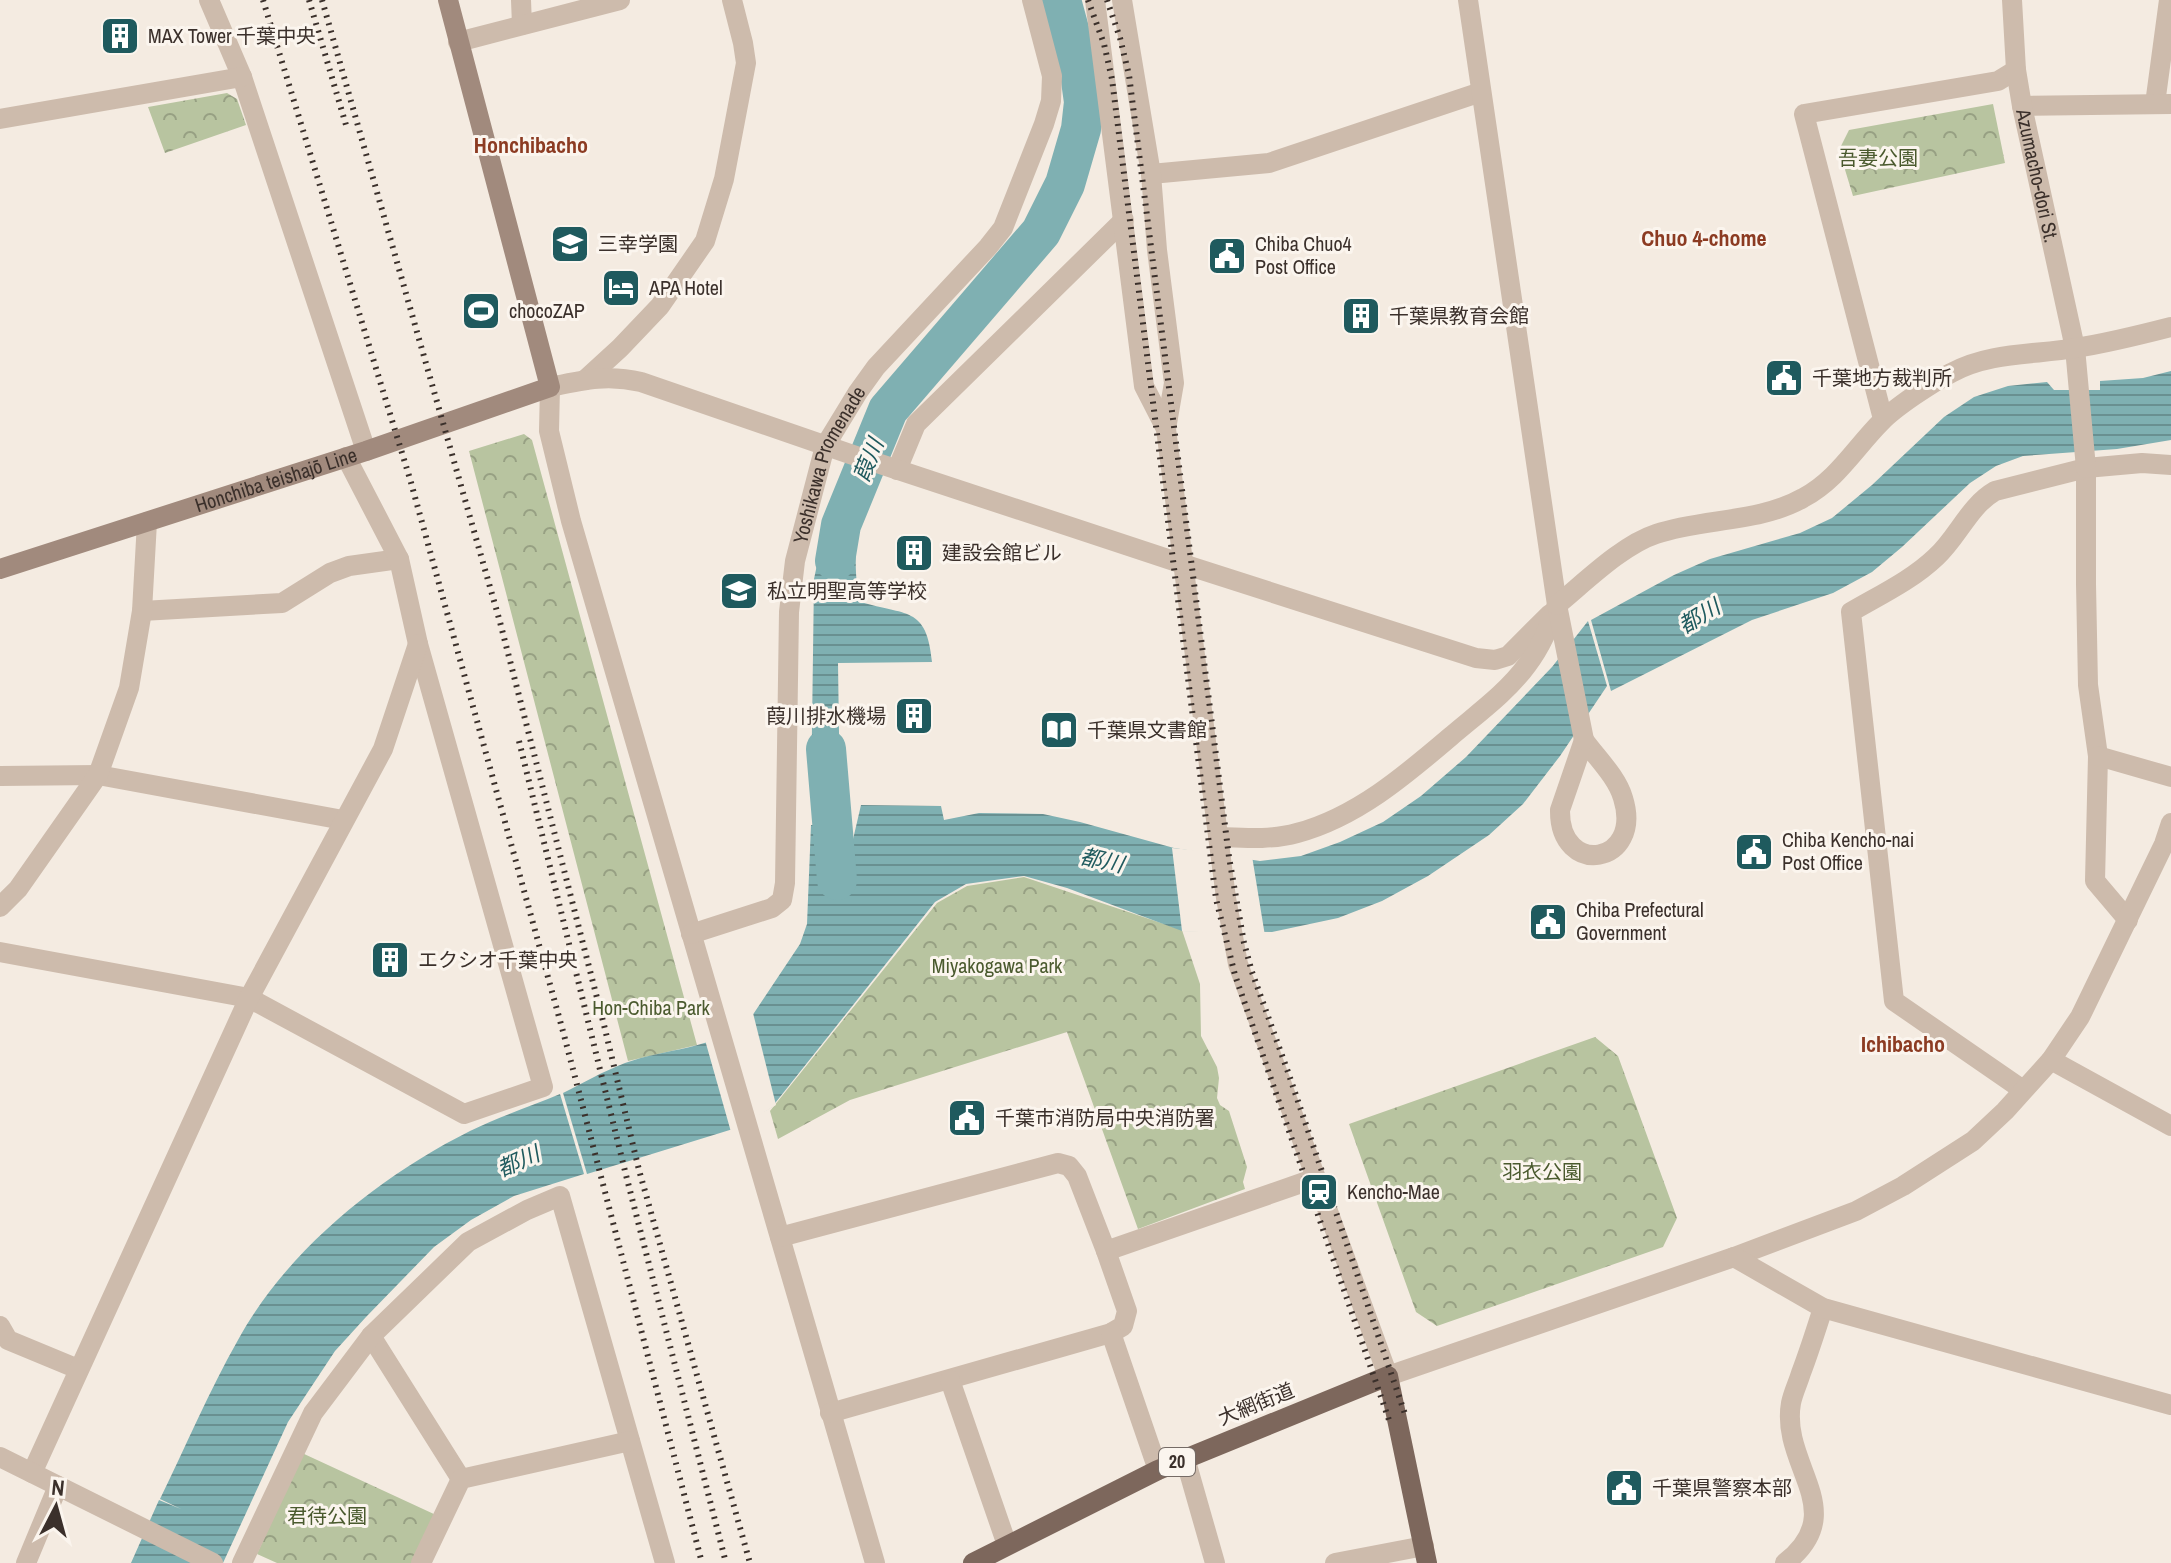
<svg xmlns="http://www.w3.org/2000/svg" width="2171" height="1563" viewBox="0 0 2171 1563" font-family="'Archivo Narrow','Noto Sans JP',sans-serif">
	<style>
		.forest { fill: url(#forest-crowns) }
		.water { fill: url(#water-rules) }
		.pier { fill: #f4ebe1 }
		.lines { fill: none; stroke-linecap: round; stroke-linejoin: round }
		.river { stroke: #7fb0b2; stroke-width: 40 }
		.minor { stroke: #cdbbac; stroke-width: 20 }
		.tertiary { stroke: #cdbbac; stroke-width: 20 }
		.secondary { stroke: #a18a7d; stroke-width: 20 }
		.primary { stroke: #7d675c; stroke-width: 20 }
		.rail { stroke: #3b302b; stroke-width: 6; stroke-dasharray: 2 6; stroke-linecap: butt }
		.labels { text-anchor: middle; stroke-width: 6; stroke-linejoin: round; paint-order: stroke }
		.shield { fill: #fbf5ee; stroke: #756b66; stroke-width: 2 }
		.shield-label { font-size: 18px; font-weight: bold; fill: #3b302b }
		.poi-label { font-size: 20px; fill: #3b302b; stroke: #fbf5ee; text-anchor: start }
		.park-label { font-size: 20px; fill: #4a5a2e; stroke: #fbf5ee }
		.street-label { font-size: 20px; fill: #3b302b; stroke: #fbf5ee }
		.neighbourhood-label { font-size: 22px; font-weight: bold; fill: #8c3b22; stroke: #fbf5ee }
		.water-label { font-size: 22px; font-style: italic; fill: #1f5a5e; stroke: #fbf5ee }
	</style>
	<defs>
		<pattern id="forest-crowns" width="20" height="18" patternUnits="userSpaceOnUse" patternTransform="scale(2)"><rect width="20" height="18" fill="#b8c4a0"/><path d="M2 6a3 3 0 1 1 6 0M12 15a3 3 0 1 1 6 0" fill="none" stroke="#97a083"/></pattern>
		<pattern id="water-rules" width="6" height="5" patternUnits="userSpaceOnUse" patternTransform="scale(2)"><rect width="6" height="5" fill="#7fb0b2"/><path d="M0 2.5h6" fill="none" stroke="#699091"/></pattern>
	</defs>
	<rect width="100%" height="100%" fill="#f4ebe1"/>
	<path class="forest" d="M227,93L237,99L246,125L165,153L148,107Z
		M1993,104L2005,163L1853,196L1839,150L1849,130Z
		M524,434L532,440L697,1045L628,1061L469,451Z
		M1024,877L1182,930L1200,984L1201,1036L1217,1067L1219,1078L1217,1098L1220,1105L1229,1111L1247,1167L1243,1182L1245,1189L1138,1229L1067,1032L850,1100L778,1139L770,1111L937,903L967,886Z
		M1595,1037L1618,1056L1677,1218L1663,1247L1437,1326L1416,1312L1349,1124Z
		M302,1453L436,1515L412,1563H277L257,1554Z"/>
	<path class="water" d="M2171,371V440L2117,449L2023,456L1996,466L1970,483L1902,547L1872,572L1833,593L1752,620L1611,691L1591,620L1674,575L1710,559L1800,533L1832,518L1872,485L1944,417L1974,397L2008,386L2047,382L2054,390H2100V381L2143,378Z
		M836,504L861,512C855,533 853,582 861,602C905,616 927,605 932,662L838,663L840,802L811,801L814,579L822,541Z
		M1588,621L1607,686L1560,756L1523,804L1489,835L1428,876L1382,901L1338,918L1272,932L1182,931L1067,888L1024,876L966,884L935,902L772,1107L733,1129L587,1174L563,1093C583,1083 604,1071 625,1063C667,1048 710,1050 748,1022L800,944L807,924L811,825H838V874L843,875L851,848L861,805L941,806L944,820L979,813L1043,814L1080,822L1174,848L1260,861L1301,856L1340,842L1383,822L1421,796L1466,757L1552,667Z
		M560,1094L584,1174L514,1196L471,1220L434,1247L366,1317L335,1351L288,1422L223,1563H131L159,1500L181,1509L160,1499C186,1446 209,1391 238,1340C287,1250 380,1176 470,1131C499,1117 531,1106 560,1094Z"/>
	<path class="pier" d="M1172,848L1252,856L1265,936L1182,931Z
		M752,1009L776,1105L731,1132L705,1040L735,1027L746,1019Z"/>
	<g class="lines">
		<path class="river" d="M835,561L841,525L888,410L1041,232L1065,184L1081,129L1084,102L1079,66L1061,0
			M826,749L837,880"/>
		<g class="minor">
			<path d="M209,0L242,77L366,451"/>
			<path d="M521,0L522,25"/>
			<path d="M458,42L620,0"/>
			<path d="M2155,104L2169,0"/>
			<path d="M2022,106L2171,104"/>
			<path d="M0,119L242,77"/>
			<path d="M1151,174L1269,163L1481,92"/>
			<path d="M585,380L620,348L660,306L705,241L724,179L746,63L743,43L732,0"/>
			<path d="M550,387L549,431L571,521L875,1563"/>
			<path d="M1883,419L1804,114L1998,81L2016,70"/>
			<path d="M2086,468V584L2088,685L2098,756L2095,881L2128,920"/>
			<path d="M897,470L916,424L1124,220"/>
			<path d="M1183,564L1476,658L1495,660L1508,656L1550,614"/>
			<path d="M142,611L282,603L330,573L349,566L399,559"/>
			<path d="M1584,740C1597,758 1617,777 1623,798C1644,865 1559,878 1560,810Z"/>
			<path d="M2098,756L2171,777"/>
			<path d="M0,776L98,775L343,820"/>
			<path d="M1218,837C1245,838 1272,840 1297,833C1358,817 1409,772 1456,732C1481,711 1508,691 1527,665C1541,647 1549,627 1557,605"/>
			<path d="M0,907L18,889L98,775L129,688L142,611L147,522"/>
			<path id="s1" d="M691,934L772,908L782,900L785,883L789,612L795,561L825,446L858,392L876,367L988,247L1003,228L1044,124L1051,101L1052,76L1032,0"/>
			<path d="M0,952L249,998L464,1114L543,1087L418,644L399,559L346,457"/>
			<path d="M2023,1090L1894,1001L1851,612C1880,595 1912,580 1936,557C1958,537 1969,506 1995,491L2086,468L2142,463L2171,465"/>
			<path d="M780,1237L1058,1163L1069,1166L1077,1176L1106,1251L1127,1311L1123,1326L1111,1333L830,1413"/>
			<path d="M1106,1251L1316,1178"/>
			<path d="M0,1326L8,1340L78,1369"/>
			<path d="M1111,1333L1158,1470"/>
			<path d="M371,1336L461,1479"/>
			<path d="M950,1380L1007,1545"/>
			<path d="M1185,1458L1215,1563"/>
			<path d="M32,1473L249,998L383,749L418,644"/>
			<path d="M26,1563L58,1486"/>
			<path d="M242,1563L313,1413L371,1336L468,1242L527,1210L560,1196L665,1563"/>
			<path d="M421,1563L461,1479L630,1441"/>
			<path d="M1335,1563L1424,1546"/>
			<path d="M1785,1563C1852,1511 1780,1466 1791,1403C1793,1393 1798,1383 1801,1373C1809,1352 1816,1330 1823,1308"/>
		</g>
		<g class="tertiary">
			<path d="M1095,0L1144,386L1166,429"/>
			<path d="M1122,0L1151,174L1157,250L1174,383L1166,429L1226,898L1238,964L1388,1376L1734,1257L1856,1211L1903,1186L1973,1141L2005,1111L2051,1060L2080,1017L2164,844L2171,823"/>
			<path d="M1468,0L1557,605L1584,740"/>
			<path id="s2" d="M2012,0L2016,70L2022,106L2075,348L2086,468"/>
			<path d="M550,387C583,380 607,374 641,382L850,454L1183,564"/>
			<path d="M1557,605C1584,583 1622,545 1656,534C1703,518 1759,523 1803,498C1837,480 1855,448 1881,422C1894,408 1933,382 1951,373C1989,352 2034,355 2076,348C2108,343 2140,335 2171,327"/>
			<path d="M2051,1060L2171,1126"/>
			<path d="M1734,1257L1823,1308L2171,1405"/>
			<path d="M0,1457L213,1563"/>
		</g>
		<path class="secondary" id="s3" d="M0,569L366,451L550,387L448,0"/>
		<path class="primary" d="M973,1563L1158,1470L1388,1376L1427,1563"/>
		<path class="rail" d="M263,0L410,479L564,1035L702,1563
			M309,0L346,125
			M322,0L500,622L604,1025L639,1170L750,1563
			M1088,0L1104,44L1112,79L1216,899L1235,975L1389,1420
			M1107,0L1120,38L1129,75L1229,857L1244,943L1252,972L1288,1072L1405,1414
			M519,741L626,1175L726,1563"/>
	</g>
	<defs>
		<g id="building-square" transform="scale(2)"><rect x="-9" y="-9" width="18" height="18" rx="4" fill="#1f5a5e" stroke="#fbf5ee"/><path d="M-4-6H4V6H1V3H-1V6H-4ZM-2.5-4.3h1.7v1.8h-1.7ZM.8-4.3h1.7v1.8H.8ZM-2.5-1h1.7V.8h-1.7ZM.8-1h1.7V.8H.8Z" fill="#fff"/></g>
		<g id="school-square" transform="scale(2)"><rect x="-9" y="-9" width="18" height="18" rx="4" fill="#1f5a5e" stroke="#fbf5ee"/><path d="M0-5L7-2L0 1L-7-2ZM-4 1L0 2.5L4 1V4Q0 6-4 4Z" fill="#fff"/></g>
		<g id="civic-square" transform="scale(2)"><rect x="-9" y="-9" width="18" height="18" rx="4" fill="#1f5a5e" stroke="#fbf5ee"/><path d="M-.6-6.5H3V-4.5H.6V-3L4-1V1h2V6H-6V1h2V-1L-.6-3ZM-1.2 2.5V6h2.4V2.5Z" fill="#fff"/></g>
		<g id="hotel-square" transform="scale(2)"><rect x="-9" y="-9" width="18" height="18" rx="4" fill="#1f5a5e" stroke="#fbf5ee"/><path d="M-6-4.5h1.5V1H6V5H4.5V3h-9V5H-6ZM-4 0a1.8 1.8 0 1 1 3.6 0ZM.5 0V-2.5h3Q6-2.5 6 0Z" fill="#fff"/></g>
		<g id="stadium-square" transform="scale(2)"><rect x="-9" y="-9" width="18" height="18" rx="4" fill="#1f5a5e" stroke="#fbf5ee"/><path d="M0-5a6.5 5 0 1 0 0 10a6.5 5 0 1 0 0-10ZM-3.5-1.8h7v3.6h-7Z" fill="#fff"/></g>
		<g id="library-square" transform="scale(2)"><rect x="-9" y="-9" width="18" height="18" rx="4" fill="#1f5a5e" stroke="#fbf5ee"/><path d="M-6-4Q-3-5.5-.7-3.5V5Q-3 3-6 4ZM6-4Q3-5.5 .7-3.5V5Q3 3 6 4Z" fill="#fff"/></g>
		<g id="station-square" transform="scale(2)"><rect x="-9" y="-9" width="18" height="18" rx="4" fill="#1f5a5e" stroke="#fbf5ee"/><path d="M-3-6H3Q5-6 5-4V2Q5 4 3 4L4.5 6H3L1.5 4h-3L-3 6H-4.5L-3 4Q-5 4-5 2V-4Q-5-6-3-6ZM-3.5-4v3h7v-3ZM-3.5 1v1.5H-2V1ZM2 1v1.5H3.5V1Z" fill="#fff"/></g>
	</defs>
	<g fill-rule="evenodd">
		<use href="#building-square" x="120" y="36"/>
		<use href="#school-square" x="570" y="244"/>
		<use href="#civic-square" x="1227" y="256"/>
		<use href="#hotel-square" x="621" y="288"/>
		<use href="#stadium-square" x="481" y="311"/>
		<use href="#building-square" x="1361" y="316"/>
		<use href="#civic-square" x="1784" y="378"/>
		<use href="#building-square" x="914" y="553"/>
		<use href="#school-square" x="739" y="591"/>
		<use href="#building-square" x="914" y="716"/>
		<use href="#library-square" x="1059" y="730"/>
		<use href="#civic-square" x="1754" y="852"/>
		<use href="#civic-square" x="1548" y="922"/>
		<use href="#building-square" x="390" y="960"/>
		<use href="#civic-square" x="967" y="1118"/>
		<use href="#station-square" x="1319" y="1192"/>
		<use href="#civic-square" x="1624" y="1488"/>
	</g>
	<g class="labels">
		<rect class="shield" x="1159" y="1448" width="36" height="28" rx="6"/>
		<g class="shield-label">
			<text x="1177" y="1468">20</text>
		</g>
		<g class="poi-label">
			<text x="148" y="43">MAX Tower 千葉中央</text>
			<text x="598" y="251">三幸学園</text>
			<text x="1255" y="251">Chiba Chuo4<tspan x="1255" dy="23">Post Office</tspan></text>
			<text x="649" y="295">APA Hotel</text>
			<text x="509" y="318">chocoZAP</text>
			<text x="1389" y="323">千葉県教育会館</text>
			<text x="1812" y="385">千葉地方裁判所</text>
			<text x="942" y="560">建設会館ビル</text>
			<text x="767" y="598">私立明聖高等学校</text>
			<text x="886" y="723" text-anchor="end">葭川排水機場</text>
			<text x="1087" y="737">千葉県文書館</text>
			<text x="1782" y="847">Chiba Kencho-nai<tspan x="1782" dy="23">Post Office</tspan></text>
			<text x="1576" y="917">Chiba Prefectural<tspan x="1576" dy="23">Government</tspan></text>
			<text x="418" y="967">エクシオ千葉中央</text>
			<text x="995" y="1125">千葉市消防局中央消防署</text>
			<text x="1347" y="1199">Kencho-Mae</text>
			<text x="1652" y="1495">千葉県警察本部</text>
		</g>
		<g class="park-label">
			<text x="1878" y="165">吾妻公園</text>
			<text x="997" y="973">Miyakogawa Park</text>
			<text x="651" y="1015">Hon-Chiba Park</text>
			<text x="1542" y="1179">羽衣公園</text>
			<text x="327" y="1523">君待公園</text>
		</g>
		<g class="street-label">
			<text dy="7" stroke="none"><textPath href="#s2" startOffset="178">Azumacho-dori St.</textPath></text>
			<text dy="7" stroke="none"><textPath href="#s1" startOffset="540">Yoshikawa Promenade</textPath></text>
			<text dy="7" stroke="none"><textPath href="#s3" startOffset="290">Honchiba teishajō Line</textPath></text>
			<text transform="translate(1256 1404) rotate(-22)" y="7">大網街道</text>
		</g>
		<g class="neighbourhood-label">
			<text x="531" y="153">Honchibacho</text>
			<text x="1704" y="246">Chuo 4-chome</text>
			<text x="1903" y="1052">Ichibacho</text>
		</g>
		<g class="water-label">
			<text transform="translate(868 460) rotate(-68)" y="8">葭川</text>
			<text transform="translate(1699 616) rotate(-31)" y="8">都川</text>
			<text transform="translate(1102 860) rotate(12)" y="8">都川</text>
			<text transform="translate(518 1161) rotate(-24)" y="8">都川</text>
		</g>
	</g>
	<g transform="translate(56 1507) rotate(6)" stroke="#fbf5ee" stroke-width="6" paint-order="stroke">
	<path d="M0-6L14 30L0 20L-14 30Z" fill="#3b302b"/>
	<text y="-12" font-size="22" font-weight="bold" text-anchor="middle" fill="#3b302b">N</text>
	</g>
</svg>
